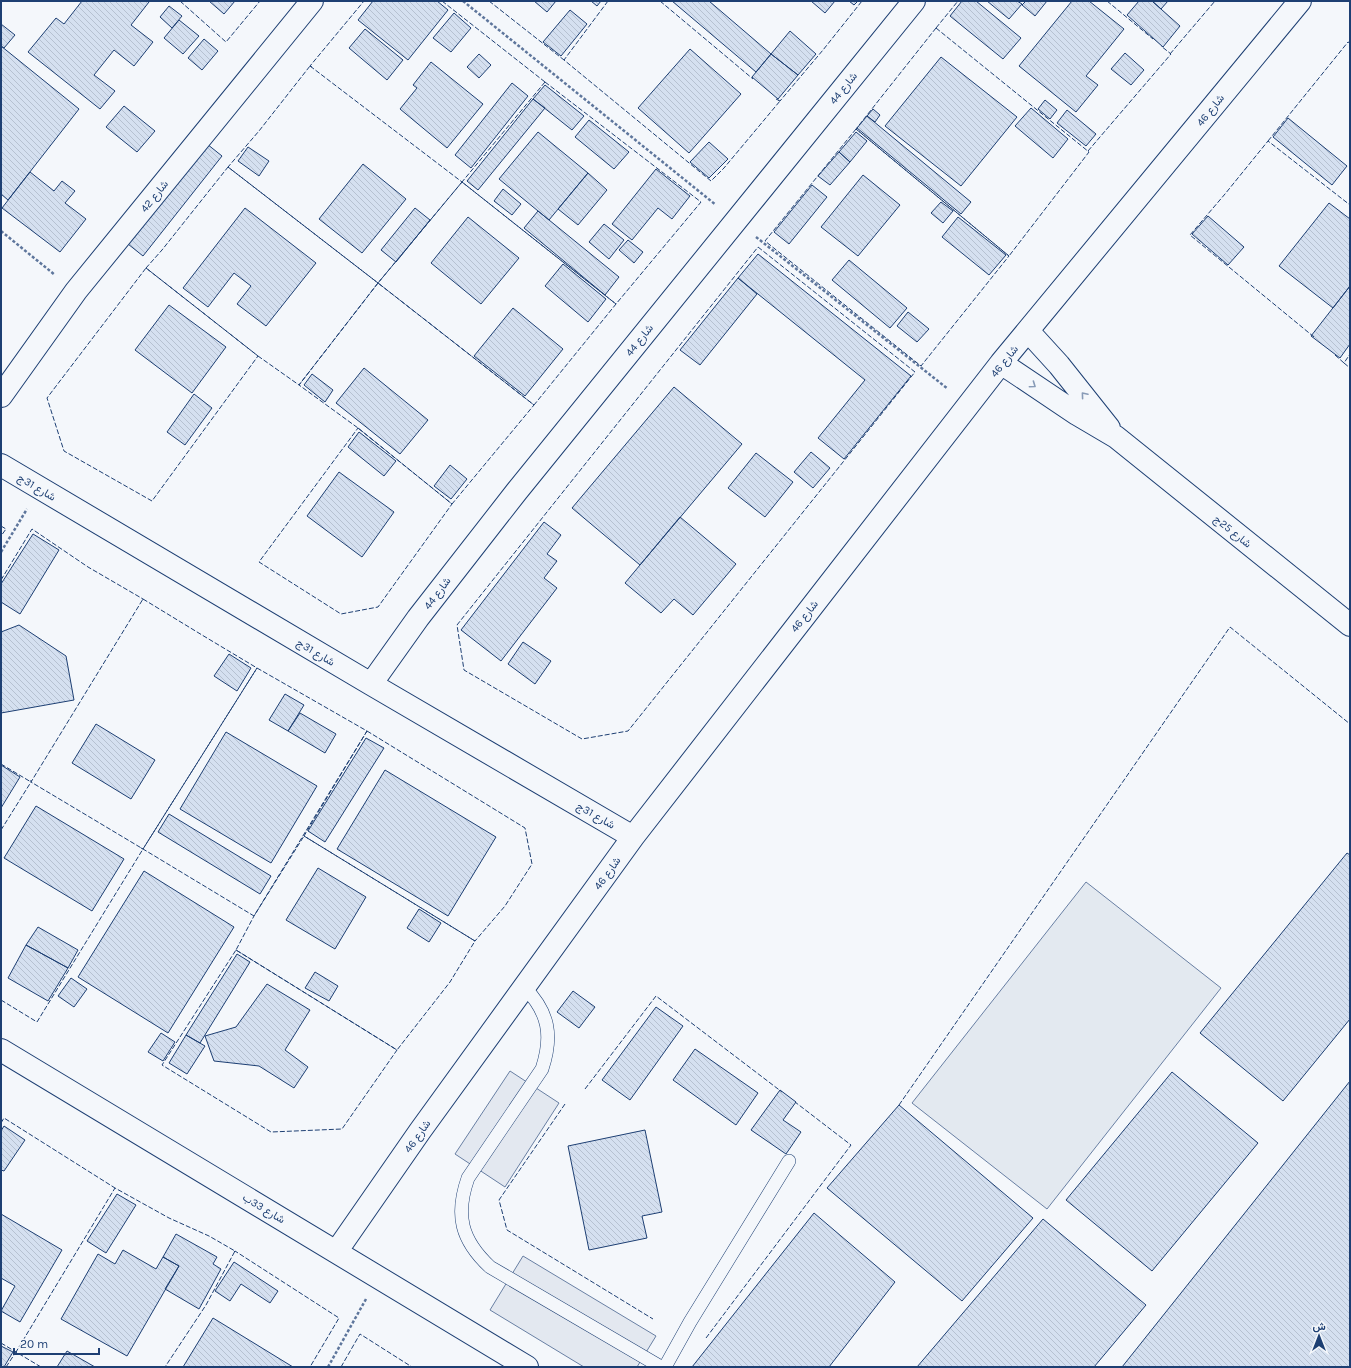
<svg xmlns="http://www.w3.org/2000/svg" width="1351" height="1368" viewBox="0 0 1351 1368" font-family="Karla,Vazirmatn,sans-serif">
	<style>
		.garden { fill: #e3e9f0; stroke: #687fa3 }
		.parking { fill: #e3e8f0; stroke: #687fa3 }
		.building { fill: url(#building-back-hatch); stroke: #1d3f73 }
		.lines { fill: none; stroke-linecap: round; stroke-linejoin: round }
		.service-casing { stroke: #1d3f73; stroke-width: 14 }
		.minor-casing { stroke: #1d3f73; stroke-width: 24 }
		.path { stroke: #5e769c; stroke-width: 2.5; stroke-dasharray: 3 2; stroke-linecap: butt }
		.service { stroke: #f4f7fb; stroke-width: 13 }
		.minor { stroke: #f4f7fb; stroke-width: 22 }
		.fence { stroke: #1d3f73; stroke-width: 1; stroke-dasharray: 5 2; stroke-linecap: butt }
		.oneway { stroke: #889bb7 }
		.labels { text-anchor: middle; stroke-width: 3; stroke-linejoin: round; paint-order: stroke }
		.street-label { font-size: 11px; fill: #1d3f73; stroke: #f4f7fb }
	</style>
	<defs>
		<pattern id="building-back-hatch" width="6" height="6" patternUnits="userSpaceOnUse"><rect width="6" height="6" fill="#d5e0f0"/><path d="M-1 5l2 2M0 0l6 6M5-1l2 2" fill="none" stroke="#b6c1d1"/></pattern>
	</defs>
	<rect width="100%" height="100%" fill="#f4f7fb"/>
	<path class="garden" d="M1086,882L1221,988L1047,1209L912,1103Z"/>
	<path class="parking" d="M510,1071L559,1103L505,1187L455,1154Z
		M523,1256L656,1336L637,1367H584L490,1310Z"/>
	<path class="building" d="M82,1H148L149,2L131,25L153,42L134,66L114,50L94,75L115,91L100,109L28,52L56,18L64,24Z
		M209,1H235L224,14Z
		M373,1H437L448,10L408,60L358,20Z
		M534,1H556L547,12Z
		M591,1H601L597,6Z
		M672,1H709L771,54L756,72Z
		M811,1H835L825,13Z
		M849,1H858L854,5Z
		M962,1H976L1021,38L1003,59L950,16Z
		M987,1H1017L1022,4L1009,19Z
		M1026,1H1047L1035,16L1022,5Z
		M1072,1H1089L1124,29L1086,76L1098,85L1076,112L1019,66Z
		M1139,1H1152L1180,26L1163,47L1127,15Z
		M1152,1H1168L1161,9Z
		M169,6L182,16L172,28L160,17Z
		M570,10L587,24L561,56L543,42Z
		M454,13L471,28L451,52L433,38Z
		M179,20L199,36L183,54L164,38Z
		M1,24L15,35L4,48L1,46Z
		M365,29L403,60L387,80L349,48Z
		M790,31L816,54L798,75L771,54Z
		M204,39L218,51L202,70L188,58Z
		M1,46L79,109L8,200L1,194Z
		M690,49L741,94L689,153L638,108Z
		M1125,53L1144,70L1131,85L1111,69Z
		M479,54L491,65L479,78L467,67Z
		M771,54L798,75L778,99L752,77Z
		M941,57L1017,117L961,186L885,126Z
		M431,62L483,104L447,148L400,109L417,88L413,85Z
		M512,83L528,96L471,168L455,155Z
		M545,85L584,116L572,130L533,99Z
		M533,99L545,108L478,190L467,181Z
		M1045,100L1057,110L1050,119L1038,109Z
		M124,106L155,131L137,152L106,127Z
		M1031,108L1068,139L1053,158L1015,126Z
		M873,109L880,115L875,122L867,116Z
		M1067,110L1096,134L1086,146L1057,123Z
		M867,116L971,202L961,214L857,128Z
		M1288,118L1347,166L1332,185L1273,137Z
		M589,120L629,152L614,169L575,137Z
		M538,132L588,173L549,220L499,179Z
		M856,132L867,141L850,162L839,152Z
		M709,142L728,159L709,178L690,162Z
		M207,144L222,156L143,256L128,244Z
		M248,147L269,161L259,176L238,161Z
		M839,152L850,162L830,185L818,176Z
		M363,164L406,199L362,253L319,219Z
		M656,169L690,196L672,219L658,208L632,240L612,224Z
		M30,172L54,191L62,181L75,191L65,203L86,219L60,252L2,208Z
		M588,173L607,190L578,225L558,209Z
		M863,175L900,205L858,256L821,227Z
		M812,185L827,197L789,244L774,232Z
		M503,189L521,204L512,215L494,201Z
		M941,202L953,211L943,223L931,213Z
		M1329,203L1350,219V286L1333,308L1279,266Z
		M245,208L316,263L266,326L237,304L251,286L234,273L208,307L183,288Z
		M415,208L430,220L396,262L381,250Z
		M538,211L619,277L605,295L524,228Z
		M1208,216L1244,247L1228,265L1192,234Z
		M468,217L519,258L481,304L431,263Z
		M958,217L1006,255L989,275L942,237Z
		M604,224L624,240L609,259L589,242Z
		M628,240L643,252L634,263L619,250Z
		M758,254L911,376L844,459L818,438L865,380L738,278Z
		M849,260L907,308L890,328L832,280Z
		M563,264L606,299L588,322L545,286Z
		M738,278L757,294L700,365L680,350Z
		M1350,286V344L1340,358L1311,336Z
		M169,305L226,347L192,393L135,350Z
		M513,308L563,349L525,396L474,356Z
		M908,312L929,329L917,342L897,326Z
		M364,368L428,420L400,454L336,403Z
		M312,374L333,390L325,402L304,385Z
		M674,387L742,444L640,565L572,508Z
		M194,394L212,408L185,445L167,432Z
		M359,432L396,461L384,476L348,447Z
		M811,452L830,468L813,488L794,472Z
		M756,453L793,482L765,517L728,488Z
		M450,465L467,479L451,499L434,486Z
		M339,472L394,512L362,557L307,516Z
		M680,517L736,564L693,615L674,599L661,613L625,583Z
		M544,522L561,535L547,554L557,561L544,578L557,588L501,661L461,630Z
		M33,534L59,550L20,614L1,602V584Z
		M19,625L66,656L74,700L1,713V632Z
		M523,642L551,661L535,684L508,664Z
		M229,654L251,668L237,691L214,676Z
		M285,694L304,705L288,731L269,720Z
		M300,713L336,734L325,753L288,731Z
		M96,724L155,760L131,799L72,763Z
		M226,732L317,786L271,863L180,809Z
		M366,738L384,748L325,842L308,831Z
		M1,765L20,777L1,808Z
		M385,770L496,837L448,916L337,849Z
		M36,806L124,859L92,911L4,858Z
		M169,814L271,876L260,894L158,832Z
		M1347,853L1350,855V1019L1283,1101L1200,1033Z
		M318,868L366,897L335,949L286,920Z
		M144,871L234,927L168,1033L78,977Z
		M419,909L441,923L429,942L407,928Z
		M38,927L78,950L68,968L26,945Z
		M26,945L68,968L48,1001L8,978Z
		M237,954L250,962L200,1043L186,1035Z
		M315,972L338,986L329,1001L305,988Z
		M71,978L87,989L74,1007L58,996Z
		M267,984L310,1010L285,1050L308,1067L294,1088L259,1066L214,1061L205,1036L236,1027Z
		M573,991L595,1007L579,1028L557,1012Z
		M656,1007L683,1026L630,1100L602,1080Z
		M161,1033L175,1042L163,1061L148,1052Z
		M186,1035L205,1046L187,1074L169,1063Z
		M695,1049L758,1093L736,1125L673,1080Z
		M1172,1072L1258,1143L1152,1271L1066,1200Z
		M1350,1081V1367H1122Z
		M780,1090L796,1102L783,1120L801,1132L786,1154L751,1130Z
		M899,1105L1033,1218L962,1301L827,1188Z
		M4,1126L25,1140L4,1171L1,1170V1131Z
		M645,1130L662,1212L642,1216L647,1238L589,1250L568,1146Z
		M117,1194L136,1205L106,1253L87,1241Z
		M814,1213L895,1282L829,1367H692Z
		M1,1214L62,1250L20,1322L1,1311L15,1286L1,1278Z
		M1043,1219L1146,1305L1094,1367H917Z
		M176,1234L217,1257L213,1264L221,1269L199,1309L165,1289L179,1266L163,1257Z
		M123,1250L156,1269L163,1257L179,1266L127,1356L61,1319L98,1254L115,1264Z
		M234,1262L278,1291L270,1303L241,1284L230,1301L215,1291Z
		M213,1318L293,1367H183Z
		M1,1346L13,1352L4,1367H1Z
		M67,1351L95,1367H57Z"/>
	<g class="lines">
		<g class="service-casing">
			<path id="service" d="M524,987C549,1012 553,1036 542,1069L468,1178C455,1215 461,1240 490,1267L661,1367
				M665,1367L690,1322L789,1161"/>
		</g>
		<g class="minor-casing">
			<path id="minor" d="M1028,331L1059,365L1109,428
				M1001,363L1077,414L1116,437L1350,625
				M1,396L76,291L312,1
				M1,465L371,684L633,837
				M371,684L418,618L517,491L914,1
				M1,1050L527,1367
				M336,1252L420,1131L633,837L1001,363L1300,1"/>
		</g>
		<path class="path" d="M463,1L716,205
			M1,231L55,275
			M756,237L948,389
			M1,552L27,509
			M328,1367L366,1299"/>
		<use href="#service" class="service"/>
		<use href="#minor" class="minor"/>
		<path class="fence" d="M180,1L226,42L260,1
			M442,1L545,82L544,83
			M489,1L564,60L565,59
			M608,1L564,60L711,181L724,168L780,101L776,99
			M660,1L753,79
			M1107,1L1153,39
			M936,28L1089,152L1009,256L856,129Z
			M936,28L958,1
			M1170,54L1215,1
			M310,66L462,182L378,283L228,167L259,131Z
			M312,67L310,66L364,1
			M545,82L701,202L616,304L462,182Z
			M778,100L780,101L823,50L862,1
			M856,129L1009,256L921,366L765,241Z
			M1268,141L1348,42L1350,43
			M1088,151L1171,54L1161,46
			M228,167L378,283L299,385L258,356L146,268L162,250Z
			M462,182L616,304L534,405L378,283Z
			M758,247L915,372L628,731L582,739L464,670L457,625Z
			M146,268L258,356L152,501L64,451L47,398Z
			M378,283L534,405L452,504L358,428L299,385Z
			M1314,337L1190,235L1225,194L1268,141L1350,205
			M1335,355L1344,363L1350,354
			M1344,363L1350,368
			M358,428L452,504L378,607L341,614L259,562Z
			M1,526L6,529L1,536
			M1,580L32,529L88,567L143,599V600
			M143,599L202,635L257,668L143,849L31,782Z
			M257,668L367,731L254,916L143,849Z
			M367,731L525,828L532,864L505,906L475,941L304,836Z
			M1,764L31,782V780
			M1,830L31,782
			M304,836L475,941L450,982L397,1050L236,950L254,916Z
			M236,950L397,1050L342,1129L271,1132L162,1065Z
			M1,1000L37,1022L143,849L141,848
			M585,1089L656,996L782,1092
			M565,1104L499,1200L507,1230L653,1319
			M899,1105L1230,627L1350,724
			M1,1123L4,1118L115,1188
			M234,1252L235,1251L339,1318L310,1367
			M706,1338L851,1145L795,1102
			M1,1343L16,1352V1351
			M6,1367L16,1352H17
			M41,1367L16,1352L115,1188L169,1218L209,1236L235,1251L206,1305L165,1367
			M341,1367L360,1334L412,1367"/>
	</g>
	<defs><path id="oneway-chevron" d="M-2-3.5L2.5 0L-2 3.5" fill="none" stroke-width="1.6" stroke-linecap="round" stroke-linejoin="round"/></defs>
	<g class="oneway">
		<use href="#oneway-chevron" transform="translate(1033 385) rotate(35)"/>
		<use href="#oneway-chevron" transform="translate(1084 395) rotate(-130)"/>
	</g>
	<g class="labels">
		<g class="street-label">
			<text transform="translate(843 88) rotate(-51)" y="4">شارع 44</text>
			<text transform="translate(1210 110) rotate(-51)" y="4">شارع 46</text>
			<text transform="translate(154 196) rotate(-51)" y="4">شارع 42</text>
			<text transform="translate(639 340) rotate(-51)" y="4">شارع 44</text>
			<text transform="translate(1004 361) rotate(-51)" y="4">شارع 46</text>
			<text transform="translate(37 487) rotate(31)" y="4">شارع 31ج</text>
			<text transform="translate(1233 531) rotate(39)" y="4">شارع 25ج</text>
			<text transform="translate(437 593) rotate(-53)" y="4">شارع 44</text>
			<text transform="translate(804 616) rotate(-52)" y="4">شارع 46</text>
			<text transform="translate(316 652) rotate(31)" y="4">شارع 31ج</text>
			<text transform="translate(596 815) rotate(30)" y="4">شارع 31ج</text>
			<text transform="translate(607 873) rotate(-54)" y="4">شارع 46</text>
			<text transform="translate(417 1136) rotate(-55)" y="4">شارع 46</text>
			<text transform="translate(264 1208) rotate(31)" y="4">شارع 33ب</text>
		</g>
	</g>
	<rect width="1351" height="1368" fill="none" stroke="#1d3f73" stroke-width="4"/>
	<g transform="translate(1319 1336)" stroke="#f4f7fb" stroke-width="3" paint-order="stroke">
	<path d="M0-3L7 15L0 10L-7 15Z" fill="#1d3f73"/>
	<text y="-6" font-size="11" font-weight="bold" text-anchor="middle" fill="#1d3f73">ش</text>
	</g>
	<path d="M14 1348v6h85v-6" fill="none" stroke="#1d3f73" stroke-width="2"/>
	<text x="20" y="1348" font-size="12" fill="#1d3f73" stroke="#f4f7fb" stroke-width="3" paint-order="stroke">20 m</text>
</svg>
